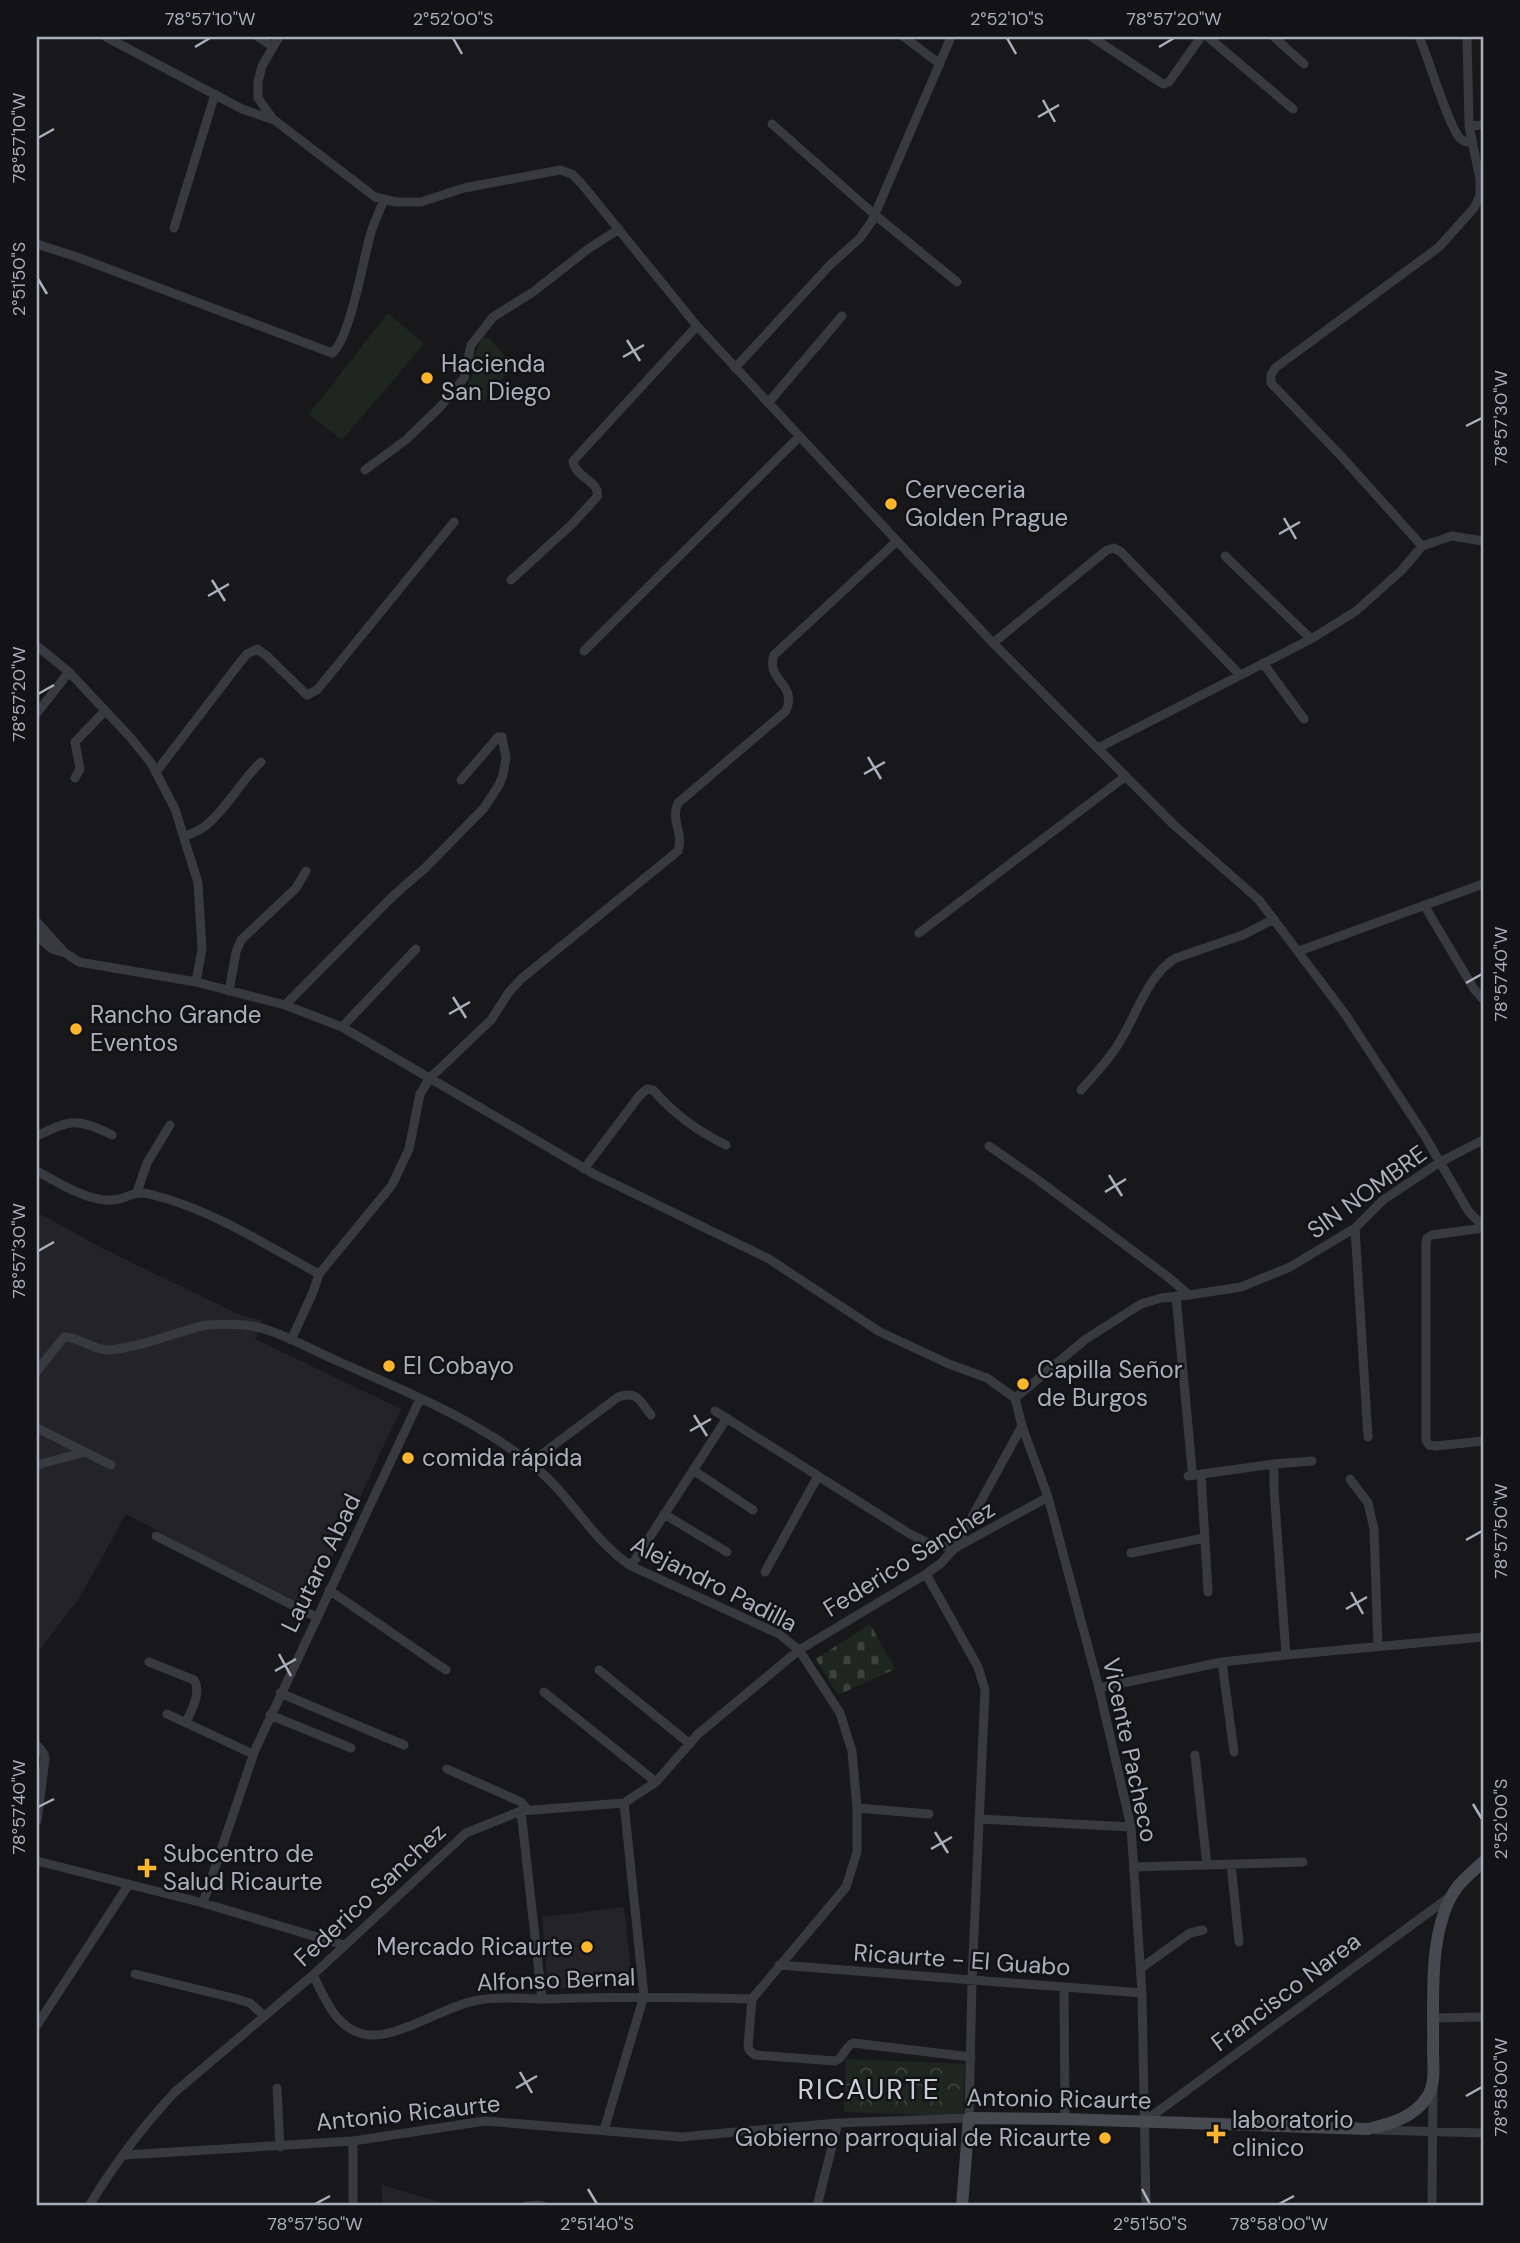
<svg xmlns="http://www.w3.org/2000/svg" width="1520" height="2243" viewBox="0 0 1520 2243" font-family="'DM Sans',sans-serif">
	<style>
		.built { fill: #242428 }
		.green { fill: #1d261f }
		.cemetery { fill: url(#cemetery-stones) }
		.park { fill: url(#park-crowns) }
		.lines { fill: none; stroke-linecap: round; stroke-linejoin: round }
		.minor { stroke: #393a40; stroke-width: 9 }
		.secondary { stroke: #474950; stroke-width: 12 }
		.ticks { fill: none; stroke: #a9afbc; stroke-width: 2.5 }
		.poi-dot { fill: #ffb62c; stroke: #131316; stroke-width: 2.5 }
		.labels { text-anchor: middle; stroke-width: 5; stroke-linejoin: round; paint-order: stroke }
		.poi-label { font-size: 24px; fill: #a9afbc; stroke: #131316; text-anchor: start }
		.street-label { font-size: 24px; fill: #a9afbc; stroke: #131316 }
		.quarter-label { font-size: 28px; letter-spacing: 2px; fill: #cbced7; stroke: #131316 }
		.neatline { fill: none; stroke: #a9afbc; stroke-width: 2.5 }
		.ticks-label { font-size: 18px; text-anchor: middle; fill: #a9afbc }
	</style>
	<defs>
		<pattern id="cemetery-stones" width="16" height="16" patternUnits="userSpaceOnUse" patternTransform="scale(1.75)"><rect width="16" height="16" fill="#1d261f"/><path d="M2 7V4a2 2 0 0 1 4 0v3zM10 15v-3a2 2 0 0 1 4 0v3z" fill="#3b433e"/></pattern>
		<pattern id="park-crowns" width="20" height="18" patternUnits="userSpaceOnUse" patternTransform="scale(1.75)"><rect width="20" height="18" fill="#1d261f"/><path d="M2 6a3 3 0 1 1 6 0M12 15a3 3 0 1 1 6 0" fill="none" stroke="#3b433e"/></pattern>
	</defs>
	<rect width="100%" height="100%" fill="#18181b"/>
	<path class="built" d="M37,1215H42L102,1248L238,1314L263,1321L255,1339L401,1409L307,1611L126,1514L80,1597L37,1653Z
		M624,1907L632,1978L548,1990L542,1917Z
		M382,2185L452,2206H382Z"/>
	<path class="green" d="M388,313L424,344L342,440L309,414Z
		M482,337L490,339L513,366L483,402L467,386L473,375L471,364Z"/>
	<path class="cemetery" d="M870,1624L895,1669L838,1695L816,1659Z"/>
	<path class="park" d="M846,2059L965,2064L963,2116L844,2112Z"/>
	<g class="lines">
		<path class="minor" d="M106,37L242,109L271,119
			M258,37L272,46
			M279,37L262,66L258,82V98L273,119L375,197L396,202H421L464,188L560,170L572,174L581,183L697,326L897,541L993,643L1174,825L1259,900L1345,1014L1423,1133L1469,1212L1483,1226
			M904,37L940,64
			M1092,37L1163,84L1169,82L1201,37
			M1208,37L1293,109
			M1274,37L1304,64
			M1419,37C1428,55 1450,133 1462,140C1466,143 1468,142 1473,142
			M1467,37L1469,126L1480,179V196L1474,208L1439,247L1275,368L1271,375V383L1342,457L1422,546L1452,536L1483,541
			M772,124L875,215L957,282
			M1469,126L1483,125
			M174,228L215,94
			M37,244L77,257L332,353C349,341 363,262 369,240C372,226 379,213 384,199
			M735,368L829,266L860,238L872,221L951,37
			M768,403L842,316
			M365,470L407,439L441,406L464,378L471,345L493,317L533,292L588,249L619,229
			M1225,556L1311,639
			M511,580L571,525L597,497C601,481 575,478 573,461L697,326
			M993,643L1107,550L1114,548L1121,552L1240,675
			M37,646L69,672L130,737L151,763L175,809L198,883L202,949L196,982
			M584,651L799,437
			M1263,663L1304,719
			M37,713L69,672
			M1098,748L1311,639L1356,611L1401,571L1422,546
			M156,772L238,665L247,654L257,649L267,656L307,695L317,690L454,522
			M75,778L80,769L75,742L105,711
			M184,837C190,834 198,831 204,827C227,809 240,782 261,762
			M1424,905L1474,989L1483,999
			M37,922L64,952L79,962L196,982L285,1005L342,1027L594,1174L769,1259L880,1332L949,1364L987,1378L1015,1398
			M919,933L1126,776
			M37,936L52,949L62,952
			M1299,951L1483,884
			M229,991L236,952L241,940L296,888L306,871
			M285,1005L393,896L425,868L484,808L499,785L503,775L506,758L502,737H498L461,780
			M342,1027L416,949
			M1081,1090C1094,1075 1109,1060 1119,1043C1136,1016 1148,974 1176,958L1243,935L1274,919
			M37,1136C72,1119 76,1118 112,1135
			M989,1146L1034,1177L1168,1277L1189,1295
			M584,1169L640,1095L647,1089L653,1090C674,1114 697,1131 726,1145
			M37,1171C57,1182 88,1202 112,1200C130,1199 132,1189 153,1195C213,1210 266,1245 319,1274
			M137,1192L147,1163L170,1125
			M1355,1228L1368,1437
			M1483,1228L1432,1235L1427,1238L1426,1244V1440L1429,1445L1436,1446L1483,1441
			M1176,1296L1192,1469
			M291,1340L313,1292L319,1274L392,1185L409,1149L420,1094L430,1078L491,1020L509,992L521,979L678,851C684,832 670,821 678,803L786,711C798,683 765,681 774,655L897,541
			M37,1371L64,1337C80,1337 94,1351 109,1350C134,1348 158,1339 181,1332C190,1330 198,1326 207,1325C219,1324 232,1324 244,1325C272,1327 308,1348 333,1359C402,1390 477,1419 535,1467C572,1497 590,1538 631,1566L779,1634L799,1650L840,1713L852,1751L857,1808V1852L846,1887L752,1999C684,1997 617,1996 549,1999C526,1999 502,1996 479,2000C444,2005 395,2042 363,2034C335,2027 325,1998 313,1975
			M1015,1398L1022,1426L1048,1497L1099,1688L1131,1827L1142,1993L1146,2206
			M1015,1398L1086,1339L1141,1304L1161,1298L1189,1295L1241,1287L1290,1267L1355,1228L1383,1200L1440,1162L1483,1140
			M715,1411L910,1534L930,1544L955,1548L1022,1426
			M37,1428L111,1465
			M530,1463L618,1397C637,1390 640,1401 651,1415
			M37,1465L85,1452
			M693,1470L753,1510
			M1201,1474L1208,1592
			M1188,1476L1274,1464
			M1350,1479L1368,1503L1374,1529L1378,1647
			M664,1514L727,1552
			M156,1536L316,1617
			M1131,1553L1204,1538
			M631,1566L727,1418
			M765,1572L818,1476
			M329,1590L446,1670
			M1286,1655L1274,1489V1464L1312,1461
			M149,1662L194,1680C202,1693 191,1710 186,1723
			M1222,1662L1234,1752
			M599,1670L690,1744
			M1099,1688L1222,1662L1286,1655L1483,1637
			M544,1692L656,1782
			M280,1693L404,1745
			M167,1714L253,1754
			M270,1715L351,1748
			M37,1745L44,1754L45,1759L37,1821
			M1195,1755L1207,1865
			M447,1769L521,1802L528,1810
			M857,1808L929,1814
			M521,1811L542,1999
			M979,1819L1131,1827
			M37,1861L203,1903L344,1945
			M1231,1864L1239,1942
			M1135,1867L1303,1862
			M203,1903L255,1750L420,1399
			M779,1965L1142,1993
			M1141,1968L1190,1933L1203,1930
			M135,1974L233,1998L250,2003L264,2016
			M1064,1987L1065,2119
			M752,1999L748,2046L749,2050L755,2055L835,2061C845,2058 844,2047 853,2043L971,2057
			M1434,2018L1483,2017
			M37,2025L129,1884
			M277,2088L280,2147
			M1145,2121L1451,1896
			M604,2130L644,1996L624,1803
			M1377,2130L1483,2133
			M353,2141V2206
			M124,2155L353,2141L485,2121L681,2137L838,2123L969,2118L972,1980L985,1690L978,1667L926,1574
			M89,2206C113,2166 143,2126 175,2092L313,1975L466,1833L521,1811L624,1803L656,1782L698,1734L799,1650L926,1574L941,1563L955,1548L1048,1497
			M526,2206L538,2205L543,2206
			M817,2206L838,2123
			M1432,2206L1433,2089"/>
		<path class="secondary" d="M962,2206L969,2118L1065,2119L1368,2129C1389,2124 1414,2118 1427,2097C1436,2084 1433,2066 1433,2050C1434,2003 1428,1940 1451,1897C1458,1883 1472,1872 1483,1862"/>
	</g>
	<path class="ticks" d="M453,38L462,54M1007,38L1016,54M195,47L210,38M1159,47L1174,38M1043,100L1055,122M1038,117L1059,105M38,138L54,129M38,279L47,294M627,340L640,361M623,357L644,345M1466,426L1482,418M1284,518L1296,539M1279,534L1300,522M212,580L225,601M208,596L229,584M38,694L54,685M868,757L881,779M864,774L885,762M1466,983L1482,974M453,997L466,1018M449,1014L470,1002M1109,1175L1122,1196M1105,1192L1126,1179M38,1251L54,1242M694,1415L707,1436M690,1431L711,1419M1466,1540L1482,1531M1351,1592L1363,1614M1346,1609L1367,1597M279,1654L291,1676M275,1671L296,1659M1473,1804L1482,1819M38,1807L54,1799M935,1832L948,1853M931,1849L952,1837M520,2072L532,2093M516,2088L537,2076M1466,2096L1482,2087M588,2189L597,2204M1142,2189L1150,2204M315,2204L330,2196M1279,2204L1294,2196"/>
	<g class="poi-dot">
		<circle cx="427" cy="378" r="7"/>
		<circle cx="891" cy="504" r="7"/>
		<circle cx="76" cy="1029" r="7"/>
		<circle cx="389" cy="1366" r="7"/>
		<circle cx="1023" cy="1384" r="7"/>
		<circle cx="408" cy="1458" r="7"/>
		<path d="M143.5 1857.5h7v7h7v7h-7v7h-7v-7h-7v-7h7z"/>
		<circle cx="587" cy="1947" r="7"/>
		<path d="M1212.5 2123.5h7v7h7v7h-7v7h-7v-7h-7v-7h7z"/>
		<circle cx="1105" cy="2138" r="7"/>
	</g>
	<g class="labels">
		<g class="poi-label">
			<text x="441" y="372">Hacienda<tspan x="441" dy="28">San Diego</tspan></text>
			<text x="905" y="498">Cerveceria<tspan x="905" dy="28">Golden Prague</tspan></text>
			<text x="90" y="1023">Rancho Grande<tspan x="90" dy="28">Eventos</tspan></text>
			<text x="403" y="1374">El Cobayo</text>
			<text x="1037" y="1378">Capilla Señor<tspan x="1037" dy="28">de Burgos</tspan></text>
			<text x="422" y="1466">comida rápida</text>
			<text x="163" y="1862">Subcentro de<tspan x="163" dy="28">Salud Ricaurte</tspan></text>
			<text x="573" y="1955" text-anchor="end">Mercado Ricaurte</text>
			<text x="1232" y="2128">laboratorio<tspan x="1232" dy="28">clinico</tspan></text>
			<text x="1091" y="2146" text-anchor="end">Gobierno parroquial de Ricaurte</text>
		</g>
		<g class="street-label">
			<text transform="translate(1367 1192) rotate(-36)" y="8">SIN NOMBRE</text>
			<text transform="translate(909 1559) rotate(-32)" y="8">Federico Sanchez</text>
			<text transform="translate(321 1563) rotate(-64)" y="8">Lautaro Abad</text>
			<text transform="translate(714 1584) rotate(27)" y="8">Alejandro Padilla</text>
			<text transform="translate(1130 1750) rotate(78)" y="8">Vicente Pacheco</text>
			<text transform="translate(370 1895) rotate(-43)" y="8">Federico Sanchez</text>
			<text transform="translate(962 1960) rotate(4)" y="8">Ricaurte - El Guabo</text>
			<text transform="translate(556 1980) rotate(-2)" y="8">Alfonso Bernal</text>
			<text transform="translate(1286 1992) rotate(-37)" y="8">Francisco Narea</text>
			<text transform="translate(1059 2099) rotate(1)" y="8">Antonio Ricaurte</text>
			<text transform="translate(408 2113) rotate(-6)" y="8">Antonio Ricaurte</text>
		</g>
		<g class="quarter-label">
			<text x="869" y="2099">RICAURTE</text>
		</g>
	</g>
	<rect width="1520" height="2243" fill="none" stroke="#131316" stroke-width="77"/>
	<rect x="38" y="38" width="1444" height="2166" class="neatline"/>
	<g class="ticks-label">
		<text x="210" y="25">78°57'10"W</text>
		<text x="453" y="25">2°52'00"S</text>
		<text x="1007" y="25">2°52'10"S</text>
		<text x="1174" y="25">78°57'20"W</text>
		<text transform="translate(19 138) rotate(-90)" y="6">78°57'10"W</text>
		<text transform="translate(19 279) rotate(-90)" y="6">2°51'50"S</text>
		<text transform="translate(1501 418) rotate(-90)" y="6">78°57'30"W</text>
		<text transform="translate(19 694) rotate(-90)" y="6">78°57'20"W</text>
		<text transform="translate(1501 974) rotate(-90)" y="6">78°57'40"W</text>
		<text transform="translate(19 1251) rotate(-90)" y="6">78°57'30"W</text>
		<text transform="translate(1501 1531) rotate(-90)" y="6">78°57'50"W</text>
		<text transform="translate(19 1807) rotate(-90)" y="6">78°57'40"W</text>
		<text transform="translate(1501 1819) rotate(-90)" y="6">2°52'00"S</text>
		<text transform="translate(1501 2087) rotate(-90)" y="6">78°58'00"W</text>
		<text x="315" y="2230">78°57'50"W</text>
		<text x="597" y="2230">2°51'40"S</text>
		<text x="1150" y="2230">2°51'50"S</text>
		<text x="1279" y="2230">78°58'00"W</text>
	</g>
</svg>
